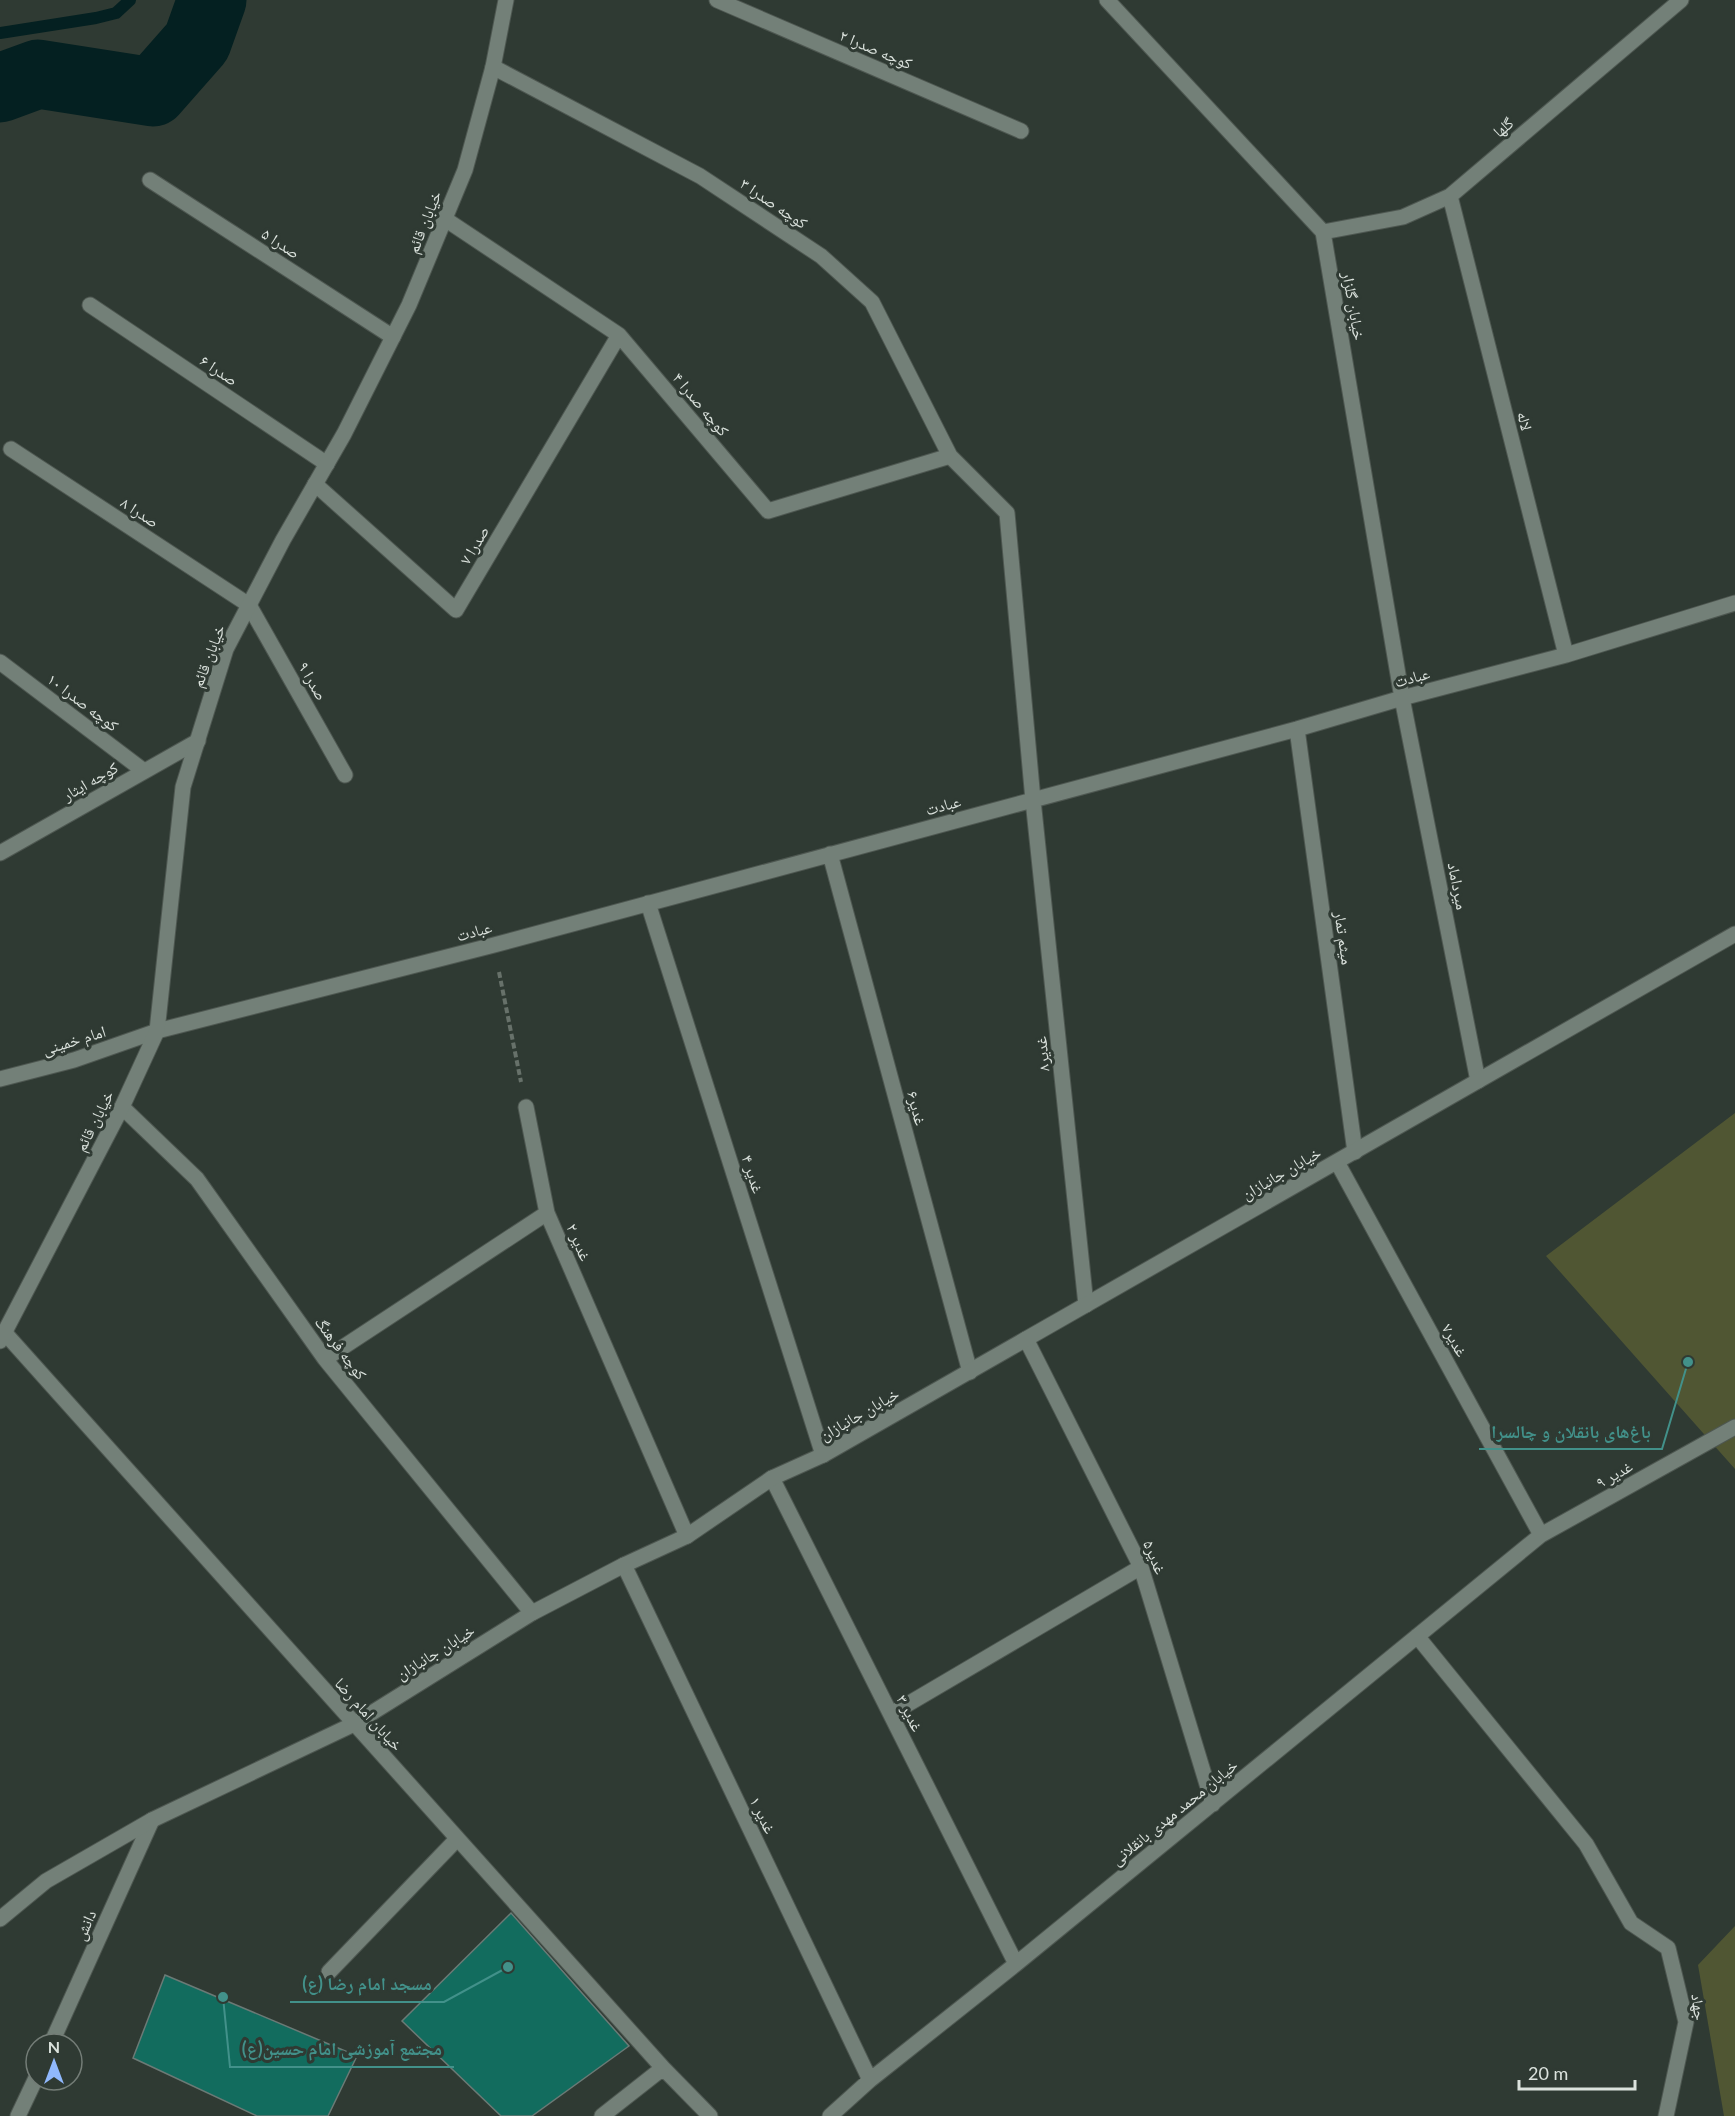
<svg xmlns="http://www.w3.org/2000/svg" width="1735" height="2116" viewBox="0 0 1735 2116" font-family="Lato,'Noto Naskh Arabic',sans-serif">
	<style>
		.green { fill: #505633 }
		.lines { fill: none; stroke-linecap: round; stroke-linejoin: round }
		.stream { stroke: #042021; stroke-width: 12 }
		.river { stroke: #042021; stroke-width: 69 }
		.building { fill: #126c5e; stroke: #6b7a76; stroke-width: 1.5 }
		.service-casing { stroke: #4e5751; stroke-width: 17 }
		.minor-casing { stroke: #4e5751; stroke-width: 17 }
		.tertiary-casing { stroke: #4e5751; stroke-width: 17 }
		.path { stroke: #67716a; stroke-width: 4; stroke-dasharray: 6 3; stroke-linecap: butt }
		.service { stroke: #738078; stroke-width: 15 }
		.minor { stroke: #738078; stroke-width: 15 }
		.tertiary { stroke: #738078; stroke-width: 15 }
		.labels { text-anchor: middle; stroke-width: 6; stroke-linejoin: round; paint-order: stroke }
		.street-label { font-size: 16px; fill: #dbe2dd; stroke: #2f3a33 }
		.leader { fill: none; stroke: #42918a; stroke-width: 2 }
		.callout-dot { fill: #42918a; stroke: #2f3a33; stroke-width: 2 }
		.callout-label { font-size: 18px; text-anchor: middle; font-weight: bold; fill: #42918a; stroke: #2f3a33; stroke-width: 6; stroke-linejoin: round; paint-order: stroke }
	</style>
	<rect width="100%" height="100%" fill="#2f3a33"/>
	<path class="green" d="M1735,1113V1469L1546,1256Z
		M1735,1926V2116H1724L1698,1965Z"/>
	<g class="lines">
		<path class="stream" d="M0,33L96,18L116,13L130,0"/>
		<path class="river" d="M0,88L38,74L153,92L197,42L212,0"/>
	</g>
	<path class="building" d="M511,1913L629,2046L532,2116H501L402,2021Z
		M165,1975L357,2056L328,2116H257L133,2058Z"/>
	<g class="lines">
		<g class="service-casing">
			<path id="service" d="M329,1972L457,1839"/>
		</g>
		<g class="minor-casing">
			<path id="minor" d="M717,0L1021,131
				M1107,0L1323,232L1402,698L1478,1081
				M493,67L700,176L821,256L872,302L950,456L1007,513L1033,800L1086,1305
				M150,180L393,337
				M1450,196L1566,655
				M445,219L619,335L768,511L950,456
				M1323,232L1403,217L1450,196L1681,0
				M90,305L327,464
				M11,449L249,605L345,775
				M315,484L456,610L619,335
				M0,662L144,771
				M1297,729L1355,1152
				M0,853L198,741
				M830,854L970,1372
				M648,903L823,1455
				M0,1079L74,1060L157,1031L494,945L1297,729L1402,698L1566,655L1735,603
				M122,1107L197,1179L325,1359L532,1613
				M526,1107L547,1213L687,1536
				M1337,1162L1541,1535
				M4,1332L663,2068L710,2116
				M1026,1339L1141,1567L1213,1804
				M325,1359L547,1213
				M772,1478L1016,1964
				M624,1565L870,2080
				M1417,1636L1586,1844L1631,1923L1668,1948L1686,2022L1666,2116
				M891,1714L1141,1567
				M51,2044L152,1820
				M18,2116L36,2078
				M602,2116L663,2068
				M830,2116L870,2080L1016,1964L1541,1535L1735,1427"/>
		</g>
		<g class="tertiary-casing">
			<path id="tertiary" d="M0,1341L122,1107L157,1031L183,787L226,649L283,540L344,434L409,305L465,170L493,67L506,0
				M0,1919L46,1881L152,1820L354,1724L532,1613L624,1565L687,1536L772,1478L823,1455L1735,934"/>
		</g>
		<path class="path" d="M499,972L521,1082"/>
		<use href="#service" class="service"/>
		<use href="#minor" class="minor"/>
		<use href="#tertiary" class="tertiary"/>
	</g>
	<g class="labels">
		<g class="street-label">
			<text transform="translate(876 49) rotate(23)" y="6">کوچه صدرا ۲</text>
			<text transform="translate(1503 127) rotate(-40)" y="6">گلها</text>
			<text transform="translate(774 203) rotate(34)" y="6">کوچه صدرا ۳</text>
			<text transform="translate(424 222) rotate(-68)" y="6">خیابان قائم</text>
			<text transform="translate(281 243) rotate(33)" y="6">صدرا ۵</text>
			<text transform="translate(1354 306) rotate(80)" y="6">خیابان گلزار</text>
			<text transform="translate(219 370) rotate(34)" y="6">صدرا ۶</text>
			<text transform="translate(701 404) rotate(50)" y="6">کوچه صدرا ۴</text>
			<text transform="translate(1525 421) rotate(76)" y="6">لاله</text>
			<text transform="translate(140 512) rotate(33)" y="6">صدرا ۸</text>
			<text transform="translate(474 545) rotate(-59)" y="6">صدرا ۷</text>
			<text transform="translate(208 656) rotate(-69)" y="6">خیابان قائم</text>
			<text transform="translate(1412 677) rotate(-15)" y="6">عبادت</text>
			<text transform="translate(313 681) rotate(60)" y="6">صدرا ۹</text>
			<text transform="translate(83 702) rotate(37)" y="6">کوچه صدرا ۱۰</text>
			<text transform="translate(90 781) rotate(-30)" y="6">کوچه ایثار</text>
			<text transform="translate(943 805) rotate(-15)" y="6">عبادت</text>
			<text transform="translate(1458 886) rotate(79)" y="6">میرداماد</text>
			<text transform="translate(474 931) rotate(-15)" y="6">عبادت</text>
			<text transform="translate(1344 938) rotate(82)" y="6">میثم تمار</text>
			<text transform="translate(74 1040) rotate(-17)" y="6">امام خمینی</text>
			<text transform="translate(1042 1054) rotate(-96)" y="6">غدیر۸</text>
			<text transform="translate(917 1108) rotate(75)" y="6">غدیر۶</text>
			<text transform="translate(94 1121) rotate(-63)" y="6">خیابان قائم</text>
			<text transform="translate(1281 1173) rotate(-30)" y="6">خیابان جانبازان</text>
			<text transform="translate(753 1174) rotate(72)" y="6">غدیر ۴</text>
			<text transform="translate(579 1242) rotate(67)" y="6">غدیر ۲</text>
			<text transform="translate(1455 1340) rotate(61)" y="6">غدیر۷</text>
			<text transform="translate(341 1348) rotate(53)" y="6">کوچه فرهنگ</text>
			<text transform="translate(859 1414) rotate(-30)" y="6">خیابان جانبازان</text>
			<text transform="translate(1614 1474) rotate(-29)" y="6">غدیر ۹</text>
			<text transform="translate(1155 1557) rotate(67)" y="6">غدیر۵</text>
			<text transform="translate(435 1652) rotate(-32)" y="6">خیابان جانبازان</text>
			<text transform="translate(910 1713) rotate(63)" y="6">غدیر ۳</text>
			<text transform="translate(369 1714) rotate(48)" y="6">خیابان امام رضا</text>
			<text transform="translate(1174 1812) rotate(-39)" y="6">خیابان محمد مهدی بانقلانی</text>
			<text transform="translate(763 1815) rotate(64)" y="6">غدیر ۱</text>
			<text transform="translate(85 1925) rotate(-66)" y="6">دانش</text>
			<text transform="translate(1699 2007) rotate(82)" y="6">جهاد</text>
		</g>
	</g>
	<path class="leader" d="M1688 1362L1662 1449H1479M508 1967L444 2002H290M223 1997L230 2067H454"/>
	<g class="callout-dot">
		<circle cx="1688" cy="1362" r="6"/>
		<circle cx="508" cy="1967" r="6"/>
		<circle cx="223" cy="1997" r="6"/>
	</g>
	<g class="callout-label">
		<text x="1571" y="1438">باغ‌های بانقلان و چالسرا</text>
		<text x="367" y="1990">مسجد امام رضا (ع)</text>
		<text x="342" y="2055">مجتمع آموزشی امام حسین(ع)</text>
	</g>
	<g transform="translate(54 2062)"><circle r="28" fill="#2f3a33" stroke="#747d77" stroke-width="1.5"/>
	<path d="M0-4.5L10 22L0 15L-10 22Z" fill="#90b8fd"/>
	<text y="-9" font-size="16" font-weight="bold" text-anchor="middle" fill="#dbe2dd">N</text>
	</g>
	<path d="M1519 2080v9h116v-9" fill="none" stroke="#dbe2dd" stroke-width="3"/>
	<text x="1528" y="2080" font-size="18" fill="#dbe2dd" stroke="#2f3a33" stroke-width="4.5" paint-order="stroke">20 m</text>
</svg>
